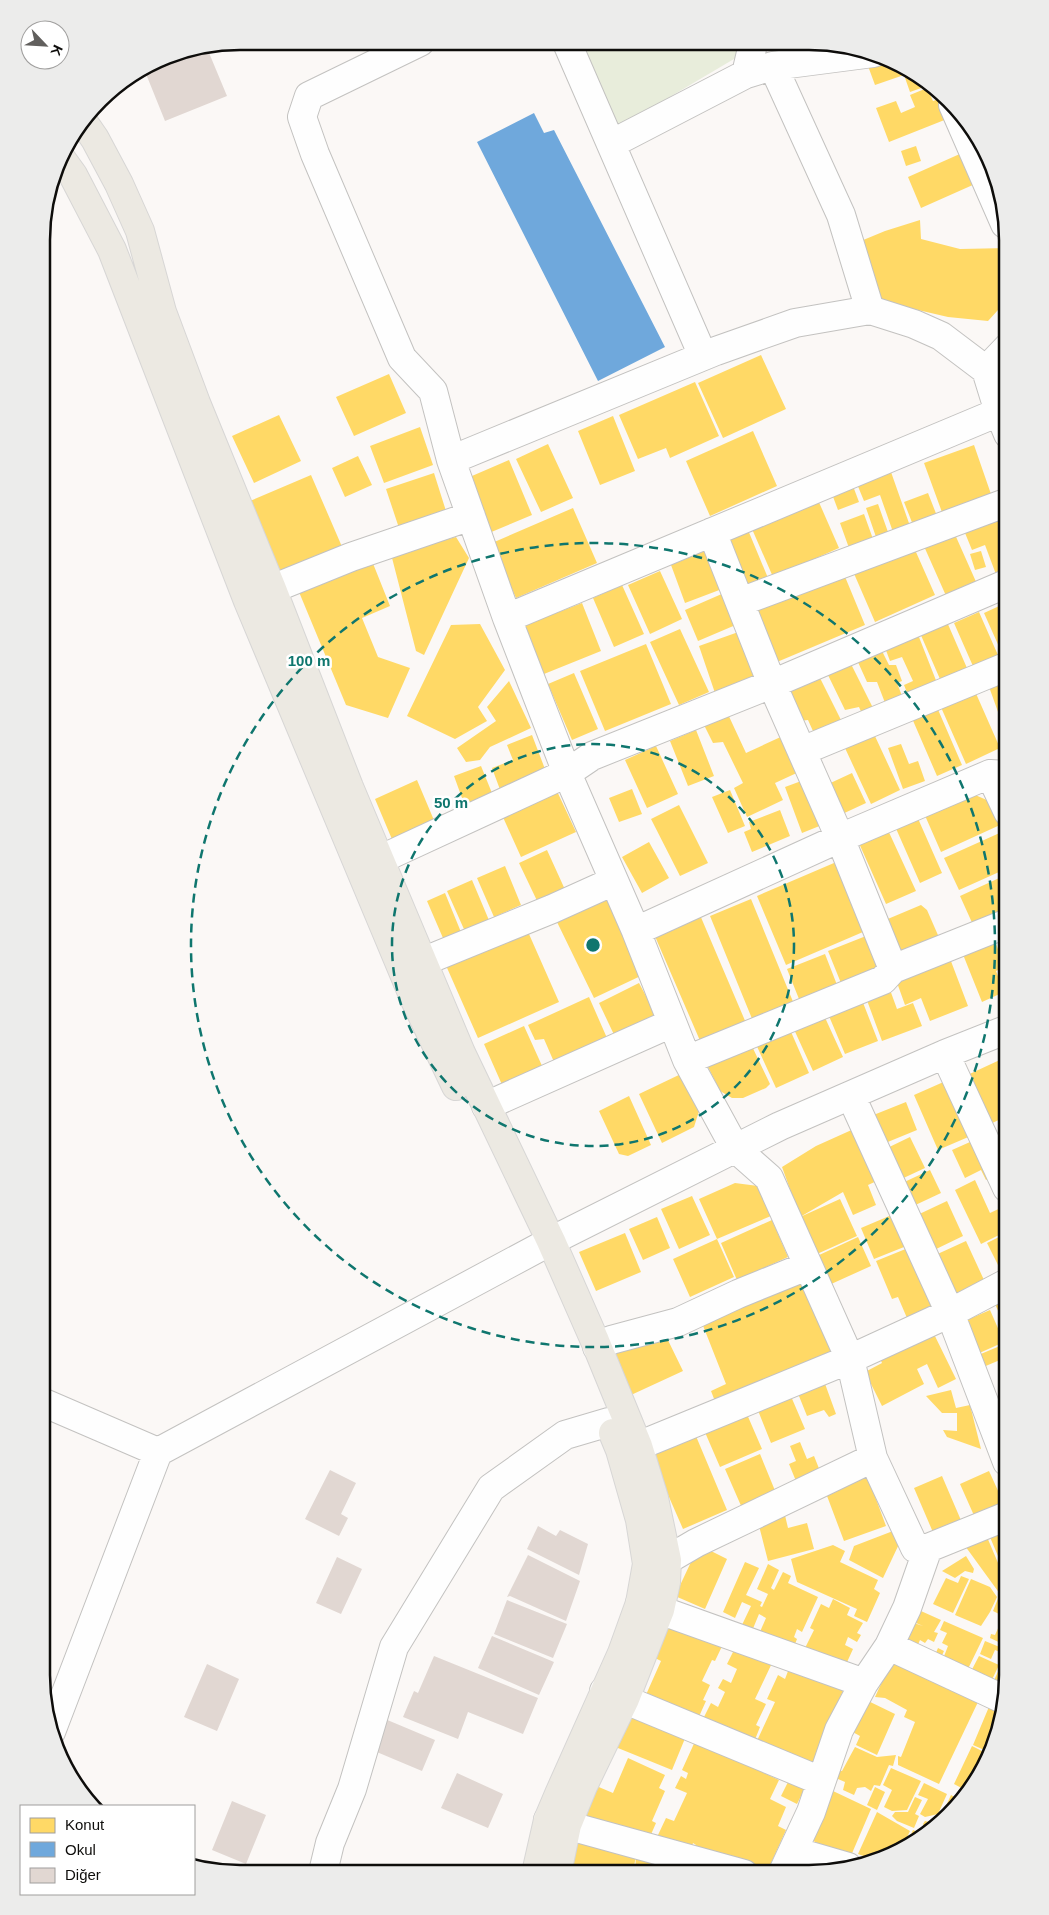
<svg xmlns="http://www.w3.org/2000/svg" width="1049" height="1915" viewBox="0 0 1049 1915" font-family="Arial,sans-serif">
	<style>
		.green { fill: #e8eddb }
		.homes { fill: #ffd966 }
		.schools { fill: #6fa8dc }
		.building { fill: #e1d7d2 }
		.lines { fill: none; stroke-linecap: round; stroke-linejoin: round }
		.minor-casing { stroke: #c3c2c0; stroke-width: 30 }
		.major-casing { stroke: #d7d6d5; stroke-width: 30 }
		.minor { stroke: #fefefe; stroke-width: 28 }
		.major { stroke: #ece9e2; stroke-width: 28 }
		.ring { fill: none; stroke: #0f766e; stroke-width: 2.5; stroke-dasharray: 9 6 }
		.rim { fill: none; stroke: #0e0d0b; stroke-width: 2.5 }
		.centre { fill: #0f766e; stroke: #fff; stroke-width: 2.5 }
		.ring-label { font-size: 15px; text-anchor: middle; font-weight: bold; fill: #0f766e; stroke: #fff; stroke-width: 5; stroke-linejoin: round; paint-order: stroke }
	</style>
	<rect width="100%" height="100%" fill="#fbf8f6"/>
	<path class="green" d="M581,43L742,44L739,56L614,130Z"/>
	<path class="homes" d="M758,44L782,45L780,52Z
		M786,45H812L811,48Z
		M888,58L897,62L925,81L927,86L910,92L904,75L875,85L868,66Z
		M927,88L933,101L939,99L947,119L889,142L876,108L896,101L901,113L915,107L910,95Z
		M916,146L921,161L906,166L901,151Z
		M962,153L975,184L921,208L908,177Z
		M920,220L921,239L960,249L1008,248V299L988,321L948,317L875,300L856,243L885,231Z
		M761,355L786,409L723,438L698,383Z
		M389,374L406,413L354,436L336,397Z
		M695,382L719,436L670,458L666,448L638,459L619,415Z
		M279,415L301,461L254,483L232,436Z
		M613,416L635,471L600,485L578,431Z
		M420,427L433,465L384,483L370,446Z
		M753,431L777,486L710,516L686,461Z
		M548,444L573,498L541,512L516,459Z
		M974,445L992,497L943,515L924,463Z
		M358,456L372,485L345,497L332,468Z
		M509,460L532,515L489,533L465,479Z
		M891,472L910,526L893,532L880,495L864,501L857,484Z
		M434,473L446,511L399,528L386,489Z
		M311,475L343,549L282,575L250,501Z
		M853,486L859,502L838,510L832,494Z
		M928,493L937,516L913,525L904,502Z
		M818,500L839,548L773,577L752,529Z
		M878,504L888,532L876,537L866,508Z
		M573,508L597,563L516,598L492,543Z
		M864,514L873,539L849,548L840,523Z
		M1006,518L1008,573L997,577L985,545L972,550L965,533Z
		M748,530L768,578L746,588L725,539Z
		M953,530L977,584L947,598L923,544Z
		M456,537L469,558L424,655L416,651L391,554Z
		M912,543L935,595L875,622L852,569Z
		M707,550L722,589L685,603L671,565Z
		M981,551L986,567L975,570L970,554Z
		M372,561L390,606L362,618L378,657L410,668L388,718L346,705L299,592Z
		M841,567L865,625L777,662L752,604Z
		M660,571L682,619L650,634L628,585Z
		M622,585L644,634L614,647L593,598Z
		M724,593L738,624L698,641L685,610Z
		M1008,602V657L1004,658L984,613Z
		M582,603L601,651L544,674L525,625Z
		M979,612L1001,662L976,673L954,623Z
		M947,622L970,675L943,686L920,633Z
		M480,624L505,670L478,707L487,721L455,739L407,716L451,625Z
		M680,629L709,692L679,705L650,642Z
		M744,630L761,676L715,693L699,646Z
		M917,632L939,688L910,700L904,685L913,681L902,657L890,661L884,645Z
		M646,644L671,704L605,731L580,671Z
		M881,649L889,665H896L902,681L897,683L904,701L887,708L877,682H867L857,660Z
		M850,662L874,710L863,716L859,707L845,710L827,673Z
		M817,672L844,726L817,740L808,720L799,721L783,689Z
		M574,673L598,729L572,740L548,684Z
		M1008,676V737H1007L988,684Z
		M509,681L531,728L490,747L480,760L466,762L457,748L496,721L487,707Z
		M974,689L1000,748L966,764L940,705Z
		M936,705L962,765L937,776L911,716Z
		M726,710L746,753L785,735L801,771L775,783L783,800L747,817L734,788L743,783L723,742L713,743L702,721Z
		M696,730L714,776L688,786L670,741Z
		M874,734L900,790L871,804L845,748Z
		M532,735L548,777L502,795L492,768L513,760L507,745Z
		M901,744L909,764L918,761L925,781L903,789L888,748Z
		M656,746L678,794L647,808L625,760Z
		M481,766L494,798L466,809L454,776Z
		M852,773L866,803L838,816L824,786Z
		M417,780L436,825L394,844L375,799Z
		M804,780L822,825L802,833L785,787Z
		M556,789L576,832L521,857L502,815Z
		M632,789L642,814L619,822L609,798Z
		M730,790L745,826L728,833L712,797Z
		M966,791L989,801L1000,825L941,852L923,811Z
		M679,805L708,863L680,876L651,819Z
		M780,810L790,836L752,852L744,832L751,829L749,822Z
		M916,814L942,873L920,883L894,824Z
		M887,828L916,891L886,904L858,841Z
		M1004,831L1008,840V868L959,890L944,858Z
		M649,842L669,878L642,893L622,857Z
		M547,850L567,894L540,907L519,863Z
		M841,860L870,929L786,965L757,896Z
		M505,866L521,905L494,917L477,878Z
		M1008,874V911L974,927L960,896Z
		M472,880L491,925L467,936L447,891Z
		M445,893L463,937L446,945L427,901Z
		M610,896L647,973L594,998L557,922Z
		M751,899L796,1009L755,1026L710,916Z
		M921,905L927,910L941,942L900,960L883,921Z
		M700,915L746,1023L701,1043L654,934Z
		M525,925L559,1002L478,1038L444,961Z
		M866,936L881,973L843,988L828,951Z
		M994,939L1005,967L996,971L1004,992L982,1002L962,952Z
		M1008,941V958H1007L1002,944Z
		M825,954L839,990L801,1004L787,969Z
		M949,956L968,1006L930,1021L921,998L905,1005L895,977Z
		M1008,970V991H1007L1000,974Z
		M639,983L659,1020L617,1041L599,1003Z
		M889,987L897,1009L913,1003L922,1026L882,1041L865,995Z
		M860,995L878,1041L845,1054L826,1009Z
		M589,997L607,1038L554,1062L544,1039L535,1040L528,1025Z
		M822,1011L843,1057L813,1071L792,1025Z
		M788,1025L809,1073L776,1088L754,1040Z
		M524,1026L543,1068L503,1087L484,1044Z
		M750,1042L770,1084L766,1088L743,1098H732L720,1091L704,1059Z
		M1004,1058L1007,1066V1116L984,1127L961,1078Z
		M683,1073L700,1108L694,1127L662,1143L639,1094Z
		M948,1080L973,1135L938,1150L914,1095Z
		M629,1096L651,1145L628,1156L619,1154L599,1111Z
		M906,1102L917,1130L878,1146L866,1118Z
		M856,1128L879,1180L868,1185L876,1205L853,1215L843,1192L800,1217L782,1167L816,1146Z
		M910,1137L925,1168L895,1182L881,1151Z
		M979,1138L996,1175L986,1180L981,1170L965,1178L952,1150Z
		M930,1170L941,1193L909,1208L898,1185Z
		M975,1180L990,1213L1007,1205V1231L981,1244L955,1190Z
		M735,1183L758,1186L771,1216L717,1239L699,1199Z
		M692,1196L710,1235L679,1249L661,1209Z
		M840,1199L857,1236L817,1254L800,1217Z
		M947,1201L963,1236L930,1252L913,1217Z
		M901,1211L914,1243L874,1259L861,1228Z
		M657,1217L670,1248L643,1260L629,1229Z
		M772,1220L788,1257L737,1280L721,1243Z
		M625,1233L641,1272L596,1291L579,1252Z
		M1007,1233V1273L1003,1275L987,1243Z
		M858,1237L871,1266L829,1285L817,1256Z
		M717,1239L734,1277L690,1297L673,1259Z
		M966,1241L984,1280L950,1296L931,1257Z
		M913,1246L938,1306L907,1318L898,1297L892,1299L876,1261Z
		M802,1278L835,1361L718,1409L711,1391L726,1384L700,1318Z
		M1007,1298V1331L995,1304Z
		M990,1310L1004,1342L975,1355L960,1323Z
		M932,1330L956,1379L938,1388L927,1364L917,1369L924,1384L882,1406L865,1372L882,1363L879,1356Z
		M664,1332L683,1371L631,1395L612,1355Z
		M1007,1343V1357L981,1368L976,1356Z
		M824,1381L836,1414L829,1417L824,1410L807,1416L797,1391Z
		M951,1390L956,1408L970,1405L981,1449L947,1437L943,1430L957,1431V1413H942L926,1396Z
		M790,1394L805,1429L771,1443L757,1408Z
		M987,1400H1001L1007,1414V1442Z
		M746,1412L762,1449L720,1467L704,1430Z
		M693,1429L727,1510L683,1529L648,1449Z
		M800,1442L807,1459L814,1456L822,1476L798,1486L789,1464L796,1461L790,1446Z
		M760,1454L776,1493L742,1508L725,1469Z
		M989,1471L1005,1506L976,1520L960,1484Z
		M866,1472L886,1526L844,1541L824,1488Z
		M942,1476L963,1525L935,1537L914,1488Z
		M784,1511L788,1528L807,1523L814,1549L768,1561L757,1518Z
		M1007,1521V1566L1003,1568L987,1530Z
		M984,1530L1007,1584V1590L1000,1594L960,1539Z
		M893,1531L900,1542L883,1578L849,1560L854,1546Z
		M699,1545L727,1559L705,1609L675,1596Z
		M833,1545L845,1551L840,1562L878,1580L874,1589L880,1593L867,1622L854,1616L857,1609L797,1582L791,1559Z
		M966,1556L974,1569L973,1573L965,1571L955,1578L942,1571Z
		M745,1562L759,1568L746,1595L762,1602L760,1606L762,1607L768,1594L757,1589L768,1564L779,1570L771,1588L774,1590L783,1572L791,1576L788,1583L818,1597L802,1632L797,1629L794,1637L797,1639L793,1649L759,1634L766,1618L759,1614L752,1631L741,1627L751,1606L742,1602L735,1618L723,1612Z
		M961,1576L969,1579L953,1613L933,1604L946,1578L958,1583Z
		M971,1579L990,1587L997,1597L990,1612L981,1626L955,1615Z
		M1007,1592V1608L1003,1616L993,1611L999,1596Z
		M833,1599L850,1608L847,1615L863,1623L857,1633L861,1635L857,1642L848,1637L845,1645L853,1649L843,1671L803,1652L814,1630L810,1628L821,1604L829,1608Z
		M912,1607L941,1620L934,1632L938,1633L934,1642L928,1639L925,1643L920,1640L915,1651L905,1645L914,1623L923,1626L907,1619Z
		M1005,1613L1007,1614V1646L990,1638L991,1634L995,1635Z
		M669,1614L725,1640L715,1661L712,1660L702,1681L710,1685L703,1700L706,1701L697,1721L645,1697L661,1661L649,1655Z
		M944,1621L983,1638L965,1675L941,1664L948,1646L942,1643L947,1633L940,1630Z
		M985,1641L1007,1650L1005,1654L995,1650L991,1659L980,1654Z
		M737,1644L773,1661L755,1699L766,1704L756,1725L760,1727L754,1742L702,1721L711,1703L718,1707L725,1692L718,1688L723,1679L731,1683L737,1669L727,1664Z
		M938,1648L944,1651L938,1664L932,1662Z
		M1007,1652V1688L990,1689Z
		M979,1656L999,1665L988,1688L967,1679Z
		M892,1660L978,1702L939,1784L898,1765V1756L901,1757L915,1722L904,1717L907,1710L885,1698L875,1697Z
		M790,1666L843,1691L824,1733L816,1773L755,1745L775,1702L767,1699L778,1675L785,1679Z
		M862,1698L895,1714L877,1755L856,1745L860,1736L847,1729Z
		M991,1702L1003,1707L991,1753L973,1745Z
		M627,1711L686,1736L672,1770L613,1746Z
		M697,1737L762,1766L760,1771L779,1780L770,1799L786,1807L778,1826L786,1830L767,1872L746,1862L706,1849L704,1852L695,1847L696,1845L693,1843L691,1850L658,1835L666,1818L674,1821L687,1793L675,1788L681,1776L686,1779L688,1773L682,1770Z
		M972,1746L990,1755L969,1792L954,1784Z
		M855,1747L877,1757L896,1755L893,1766L889,1765L880,1786L874,1785L871,1791L865,1787L857,1788L854,1795L843,1790L845,1782L831,1776L830,1769L842,1771Z
		M628,1758L665,1775L659,1788L665,1791L652,1821L656,1823L649,1839L580,1816L594,1785L613,1793Z
		M891,1768L921,1781L907,1810L892,1811L884,1807L892,1790L883,1785Z
		M789,1780L805,1788L797,1804L781,1796Z
		M924,1783L947,1794L938,1814L925,1817L920,1814L928,1799L918,1795Z
		M875,1787L885,1792L877,1810L867,1805Z
		M833,1791L871,1809L850,1858L811,1840Z
		M951,1795L962,1801L946,1816L942,1814Z
		M915,1797L922,1800L915,1814L919,1816L914,1828L897,1821L892,1816L895,1812H908Z
		M877,1812L910,1831L901,1850L877,1861L858,1854Z
		M940,1816L943,1818L926,1833L923,1824L925,1821L934,1823L937,1817Z
		M913,1830L925,1835L911,1845L908,1841Z
		M569,1839L637,1849L633,1873H563Z
		M636,1855L661,1856L660,1873H635Z
		M794,1857L835,1870L809,1874H788Z"/>
	<path class="schools" d="M534,113L544,133L554,130L665,347L598,381L477,142Z"/>
	<path class="building" d="M207,48L227,96L165,121L144,69L164,56Z
		M330,1470L356,1483L341,1514L348,1518L339,1536L305,1519Z
		M538,1526L556,1536L560,1530L588,1544L579,1575L527,1549Z
		M528,1555L580,1581L566,1621L510,1596L507,1597Z
		M337,1557L362,1569L341,1614L316,1603Z
		M507,1600L567,1624L553,1658L494,1634Z
		M492,1636L554,1662L539,1695L478,1668Z
		M434,1656L538,1698L523,1734L468,1712L458,1739L403,1717L414,1691L418,1693Z
		M207,1664L239,1679L217,1731L184,1717Z
		M385,1719L435,1740L422,1771L372,1750Z
		M457,1773L503,1794L488,1828L441,1808Z
		M232,1801L266,1815L246,1864L212,1850Z"/>
	<g class="lines">
		<g class="minor-casing">
			<path id="minor" d="M420,42L309,96L302,117L315,154L402,358L433,391L451,460L507,618L567,773L636,931L687,1060L735,1148L769,1178L850,1359L873,1458L915,1548H928L907,1608L889,1646L864,1683L839,1730L811,1812L782,1874
				M567,43L703,356
				M746,74L753,44
				M953,105L1005,224
				M611,144L746,74L773,66L873,53
				M870,310L914,324L941,336L986,370L999,412
				M986,370L1008,347
				M451,460L716,351L795,323L870,310L841,215L773,66
				M712,532L772,684L840,838L893,969
				M272,589L351,557L471,516
				M740,602L1008,502
				M507,618L999,412L1008,434
				M802,751L1008,666
				M990,774L1008,812
				M379,860L567,773L592,756L772,684L1008,583
				M636,931L840,838L990,774L1008,775
				M422,962L552,909L614,881
				M945,1054L1007,1188
				M687,1060L883,980L893,969L1008,923
				M851,1096L950,1313L1007,1462
				M486,1106L672,1023
				M597,1347L611,1340L678,1322L738,1294L807,1266
				M42,1402L158,1452
				M638,1446L850,1359L950,1313L1007,1283
				M928,1548L1007,1516
				M667,1560L696,1543L873,1458
				M640,1603L864,1683
				M889,1646L1005,1700
				M604,1691L821,1781
				M51,1732L158,1452L551,1241L780,1126L945,1054L1008,1029
				M548,1820L744,1874
				M793,1851L848,1867
				M323,1872L330,1843L352,1789L394,1647L491,1488L565,1435L609,1422"/>
		</g>
		<g class="major-casing">
			<path id="major" d="M84,123L95,139L119,184L140,231L162,312L196,403L272,589L349,787L461,1053L551,1241L595,1341L638,1446L654,1498L667,1560L666,1582L660,1610L625,1699L583,1786L567,1825L557,1873
				M60,157L73,175L112,250L248,601L415,1000L456,1086
				M536,1873L548,1820L559,1794L622,1653L640,1603L647,1564L640,1520L620,1450L613,1433"/>
		</g>
		<use href="#minor" class="minor"/>
		<use href="#major" class="major"/>
	</g>
	<g class="ring">
		<circle cx="593" cy="945" r="201"/>
		<circle cx="593" cy="945" r="402"/>
	</g>
	<path d="M0 0H1049V1915H0ZM240 50H809A190 190 0 0 1 999 240V1675A190 190 0 0 1 809 1865H240A190 190 0 0 1 50 1675V240A190 190 0 0 1 240 50Z" fill="#ececeb" fill-rule="evenodd"/>
	<path class="rim" d="M240 50H809A190 190 0 0 1 999 240V1675A190 190 0 0 1 809 1865H240A190 190 0 0 1 50 1675V240A190 190 0 0 1 240 50Z"/>
	<circle cx="593" cy="945" r="8" class="centre"/>
	<g class="ring-label">
		<text x="309" y="666">100 m</text>
		<text x="451" y="808">50 m</text>
	</g>
	<rect x="20" y="1805" width="175" height="90" fill="#ffffff" stroke="#9f9e9d"/>
	<rect x="30" y="1818" width="25" height="15" fill="#ffd966" stroke="#9f9e9d"/>
	<text x="65" y="1830" font-size="15" fill="#0e0d0b">Konut</text>
	<rect x="30" y="1842" width="25" height="15" fill="#6fa8dc" stroke="#9f9e9d"/>
	<text x="65" y="1855" font-size="15" fill="#0e0d0b">Okul</text>
	<rect x="30" y="1868" width="25" height="15" fill="#e1d7d2" stroke="#9f9e9d"/>
	<text x="65" y="1880" font-size="15" fill="#0e0d0b">Diğer</text>
	<g transform="translate(45 45) rotate(115)"><circle r="24" fill="#ffffff" stroke="#9f9e9d"/>
	<path d="M0-4L9 19L0 12L-9 19Z" fill="#615f5d"/>
	<text y="-8" font-size="14" font-weight="bold" text-anchor="middle" fill="#0e0d0b">K</text>
	</g>
</svg>
